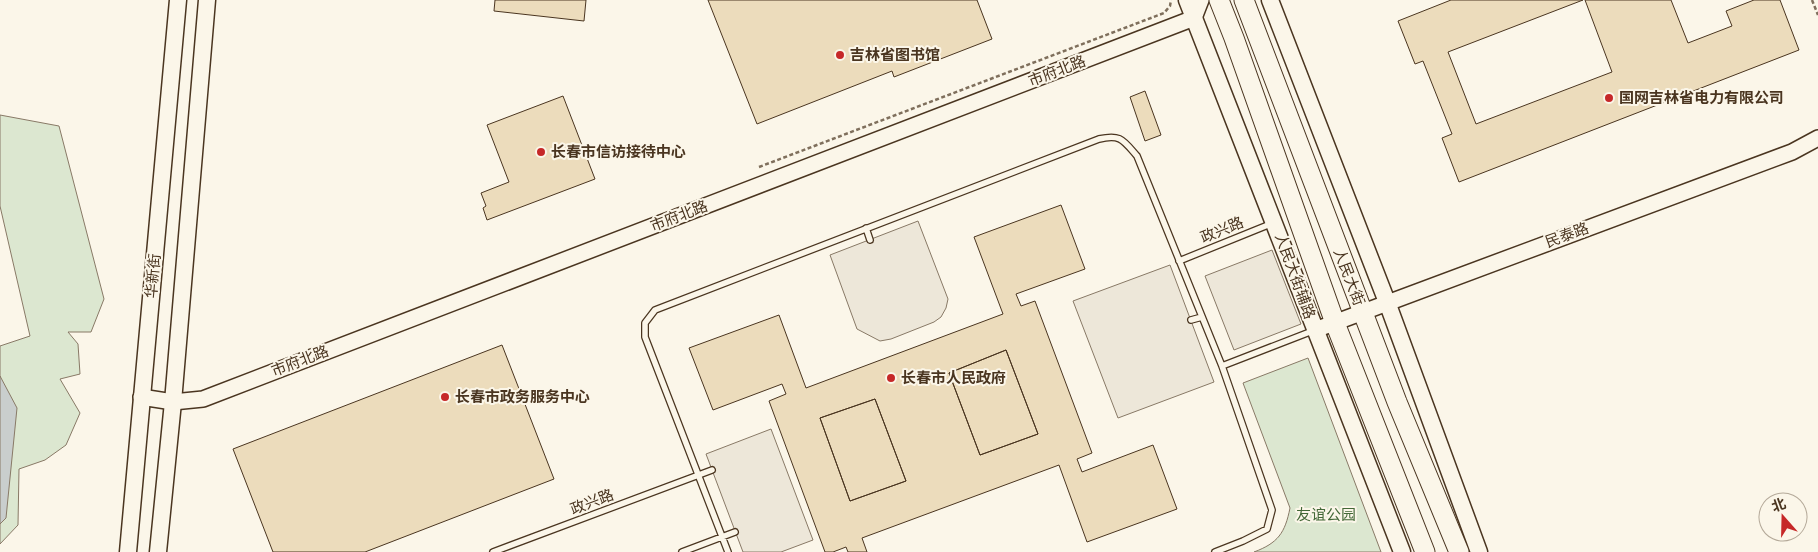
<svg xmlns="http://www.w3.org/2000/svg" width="1818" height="552" viewBox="0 0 1818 552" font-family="'Golos Text','Noto Sans SC',sans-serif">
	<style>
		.green { fill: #dce7d0; stroke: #887966 }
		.parking { fill: #ede7d9; stroke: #887966 }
		.water { fill: #c9cecd; stroke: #887966 }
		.building { fill: #ecdcbc; stroke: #4a3520; fill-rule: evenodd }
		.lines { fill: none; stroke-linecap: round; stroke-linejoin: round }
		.service-casing { stroke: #4a3520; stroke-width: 8 }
		.tertiary-casing { stroke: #4a3520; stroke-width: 18 }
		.secondary-casing { stroke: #4a3520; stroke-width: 19 }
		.primary-casing { stroke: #4a3520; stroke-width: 21 }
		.path { stroke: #7f6f5c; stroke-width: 2.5; stroke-dasharray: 4 2.5; stroke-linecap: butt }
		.service { stroke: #fbf6e9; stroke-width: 5.5 }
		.tertiary { stroke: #fbf6e9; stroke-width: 15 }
		.secondary { stroke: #fbf6e9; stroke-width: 16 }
		.primary { stroke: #fbf6e9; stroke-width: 19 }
		.poi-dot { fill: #c62828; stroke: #fbf6e9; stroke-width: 2 }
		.labels { text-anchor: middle; stroke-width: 4; stroke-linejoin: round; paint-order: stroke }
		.poi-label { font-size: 15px; font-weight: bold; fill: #4a3520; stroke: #fbf6e9; text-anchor: start }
		.street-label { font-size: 15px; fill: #4a3520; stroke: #fbf6e9 }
		.park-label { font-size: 15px; fill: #436837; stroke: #fbf6e9 }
	</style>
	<rect width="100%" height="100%" fill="#fbf6e9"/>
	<path class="green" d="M0,115L59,126L104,299L91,332H68L78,344L80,374L60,379L80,413L66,445L45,460L19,469L18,525L0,544V346L30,336L0,206Z
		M1308,358L1381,552H1254C1278,543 1285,533 1290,508L1243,383Z"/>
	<path class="parking" d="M918,221L948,299L946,308L941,317L934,322L891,339L880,341L857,329L830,255Z
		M1272,250L1301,324L1234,350L1205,276Z
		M1170,265L1214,382L1118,418L1073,301Z
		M771,429L813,540L781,552H743L706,454Z"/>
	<path class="water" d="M0,376L17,408L6,518L0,524Z"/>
	<path class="building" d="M495,0H586L584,21L494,11Z
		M708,0H977L992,39L894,77L892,71L757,124Z
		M1451,0H1583L1448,52L1476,124L1612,72L1585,0H1671L1688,43L1732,26L1726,11L1754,0H1780L1799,50L1459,182L1442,138L1452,134L1423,61L1415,64L1398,21Z
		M1145,91L1161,135L1145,141L1130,97Z
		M563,96L595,179L487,220L483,208L486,206L481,193L509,182L487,125Z
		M1061,205L1085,269L1016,294L1021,306L1035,301L1092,453L1077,459L1082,472L1153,445L1177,509L1087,542L1059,465L862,538L867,552H848L846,547L833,552H825L769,401L786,394L782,384L713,410L689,348L779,315L806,388L1003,314L974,237ZM1006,350L1038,434L980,455L949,373ZM875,399L906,481L850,501L820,418Z
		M502,345L554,479L365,552H273L233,449Z
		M1006,350L1038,434L980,455L949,373Z
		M875,399L906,481L850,501L820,418Z"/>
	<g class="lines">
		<g class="service-casing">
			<path id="service" d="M866,228L870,240
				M1179,261L1273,223
				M1191,320L1202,317
				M1222,366L1315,330
				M493,552L712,470
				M682,552L735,532
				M728,552L645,337V323L655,310L1099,139C1121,134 1123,140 1137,156L1222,366L1272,510L1267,529L1243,541L1215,552"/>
		</g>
		<g class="tertiary-casing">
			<path id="tertiary" d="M1315,330L1792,152L1818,138
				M141,397L173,402L203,399L1194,18L1201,0"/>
		</g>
		<g class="secondary-casing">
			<path id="secondary" d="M1187,0L1402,552
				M1270,0L1387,302L1479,552
				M128,552L178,0
				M158,552L173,402L207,0"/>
		</g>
		<g class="primary-casing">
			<path id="primary" d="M1219,0L1234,38L1335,323L1425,552
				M1244,0L1397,402L1459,552"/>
		</g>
		<path class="path" d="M1812,0L1818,15
			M759,167L1164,13L1170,6L1171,0"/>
		<use href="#service" class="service"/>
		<use href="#tertiary" class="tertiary"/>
		<use href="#secondary" class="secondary"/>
		<use href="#primary" class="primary"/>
	</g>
	<g class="poi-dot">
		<circle cx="840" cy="55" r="5"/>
		<circle cx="1609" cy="98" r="5"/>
		<circle cx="541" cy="152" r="5"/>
		<circle cx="891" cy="378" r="5"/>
		<circle cx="445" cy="397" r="5"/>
	</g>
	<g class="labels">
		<g class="poi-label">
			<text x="850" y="60">吉林省图书馆</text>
			<text x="1619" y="103">国网吉林省电力有限公司</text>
			<text x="551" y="157">长春市信访接待中心</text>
			<text x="901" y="383">长春市人民政府</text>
			<text x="455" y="402">长春市政务服务中心</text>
		</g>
		<g class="street-label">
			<text transform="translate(1057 71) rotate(-21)" y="5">市府北路</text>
			<text transform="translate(679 216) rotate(-21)" y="5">市府北路</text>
			<text transform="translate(1222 230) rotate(-22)" y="5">政兴路</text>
			<text transform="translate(1567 235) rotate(-20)" y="5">民泰路</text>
			<text transform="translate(153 276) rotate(-85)" y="5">华新街</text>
			<text transform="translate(1295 276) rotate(70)" y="5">人民大街辅路</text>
			<text transform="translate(1349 277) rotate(69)" y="5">人民大街</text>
			<text transform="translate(300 361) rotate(-21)" y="5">市府北路</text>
			<text transform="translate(592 502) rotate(-21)" y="5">政兴路</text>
		</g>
		<g class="park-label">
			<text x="1326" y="520">友谊公园</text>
		</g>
	</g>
	<g transform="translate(1783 517) rotate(340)"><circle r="24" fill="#fbf6e9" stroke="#b4a999"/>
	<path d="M0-4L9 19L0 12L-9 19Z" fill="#c62828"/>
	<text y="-8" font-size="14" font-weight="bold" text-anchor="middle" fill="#4a3520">北</text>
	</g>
</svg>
